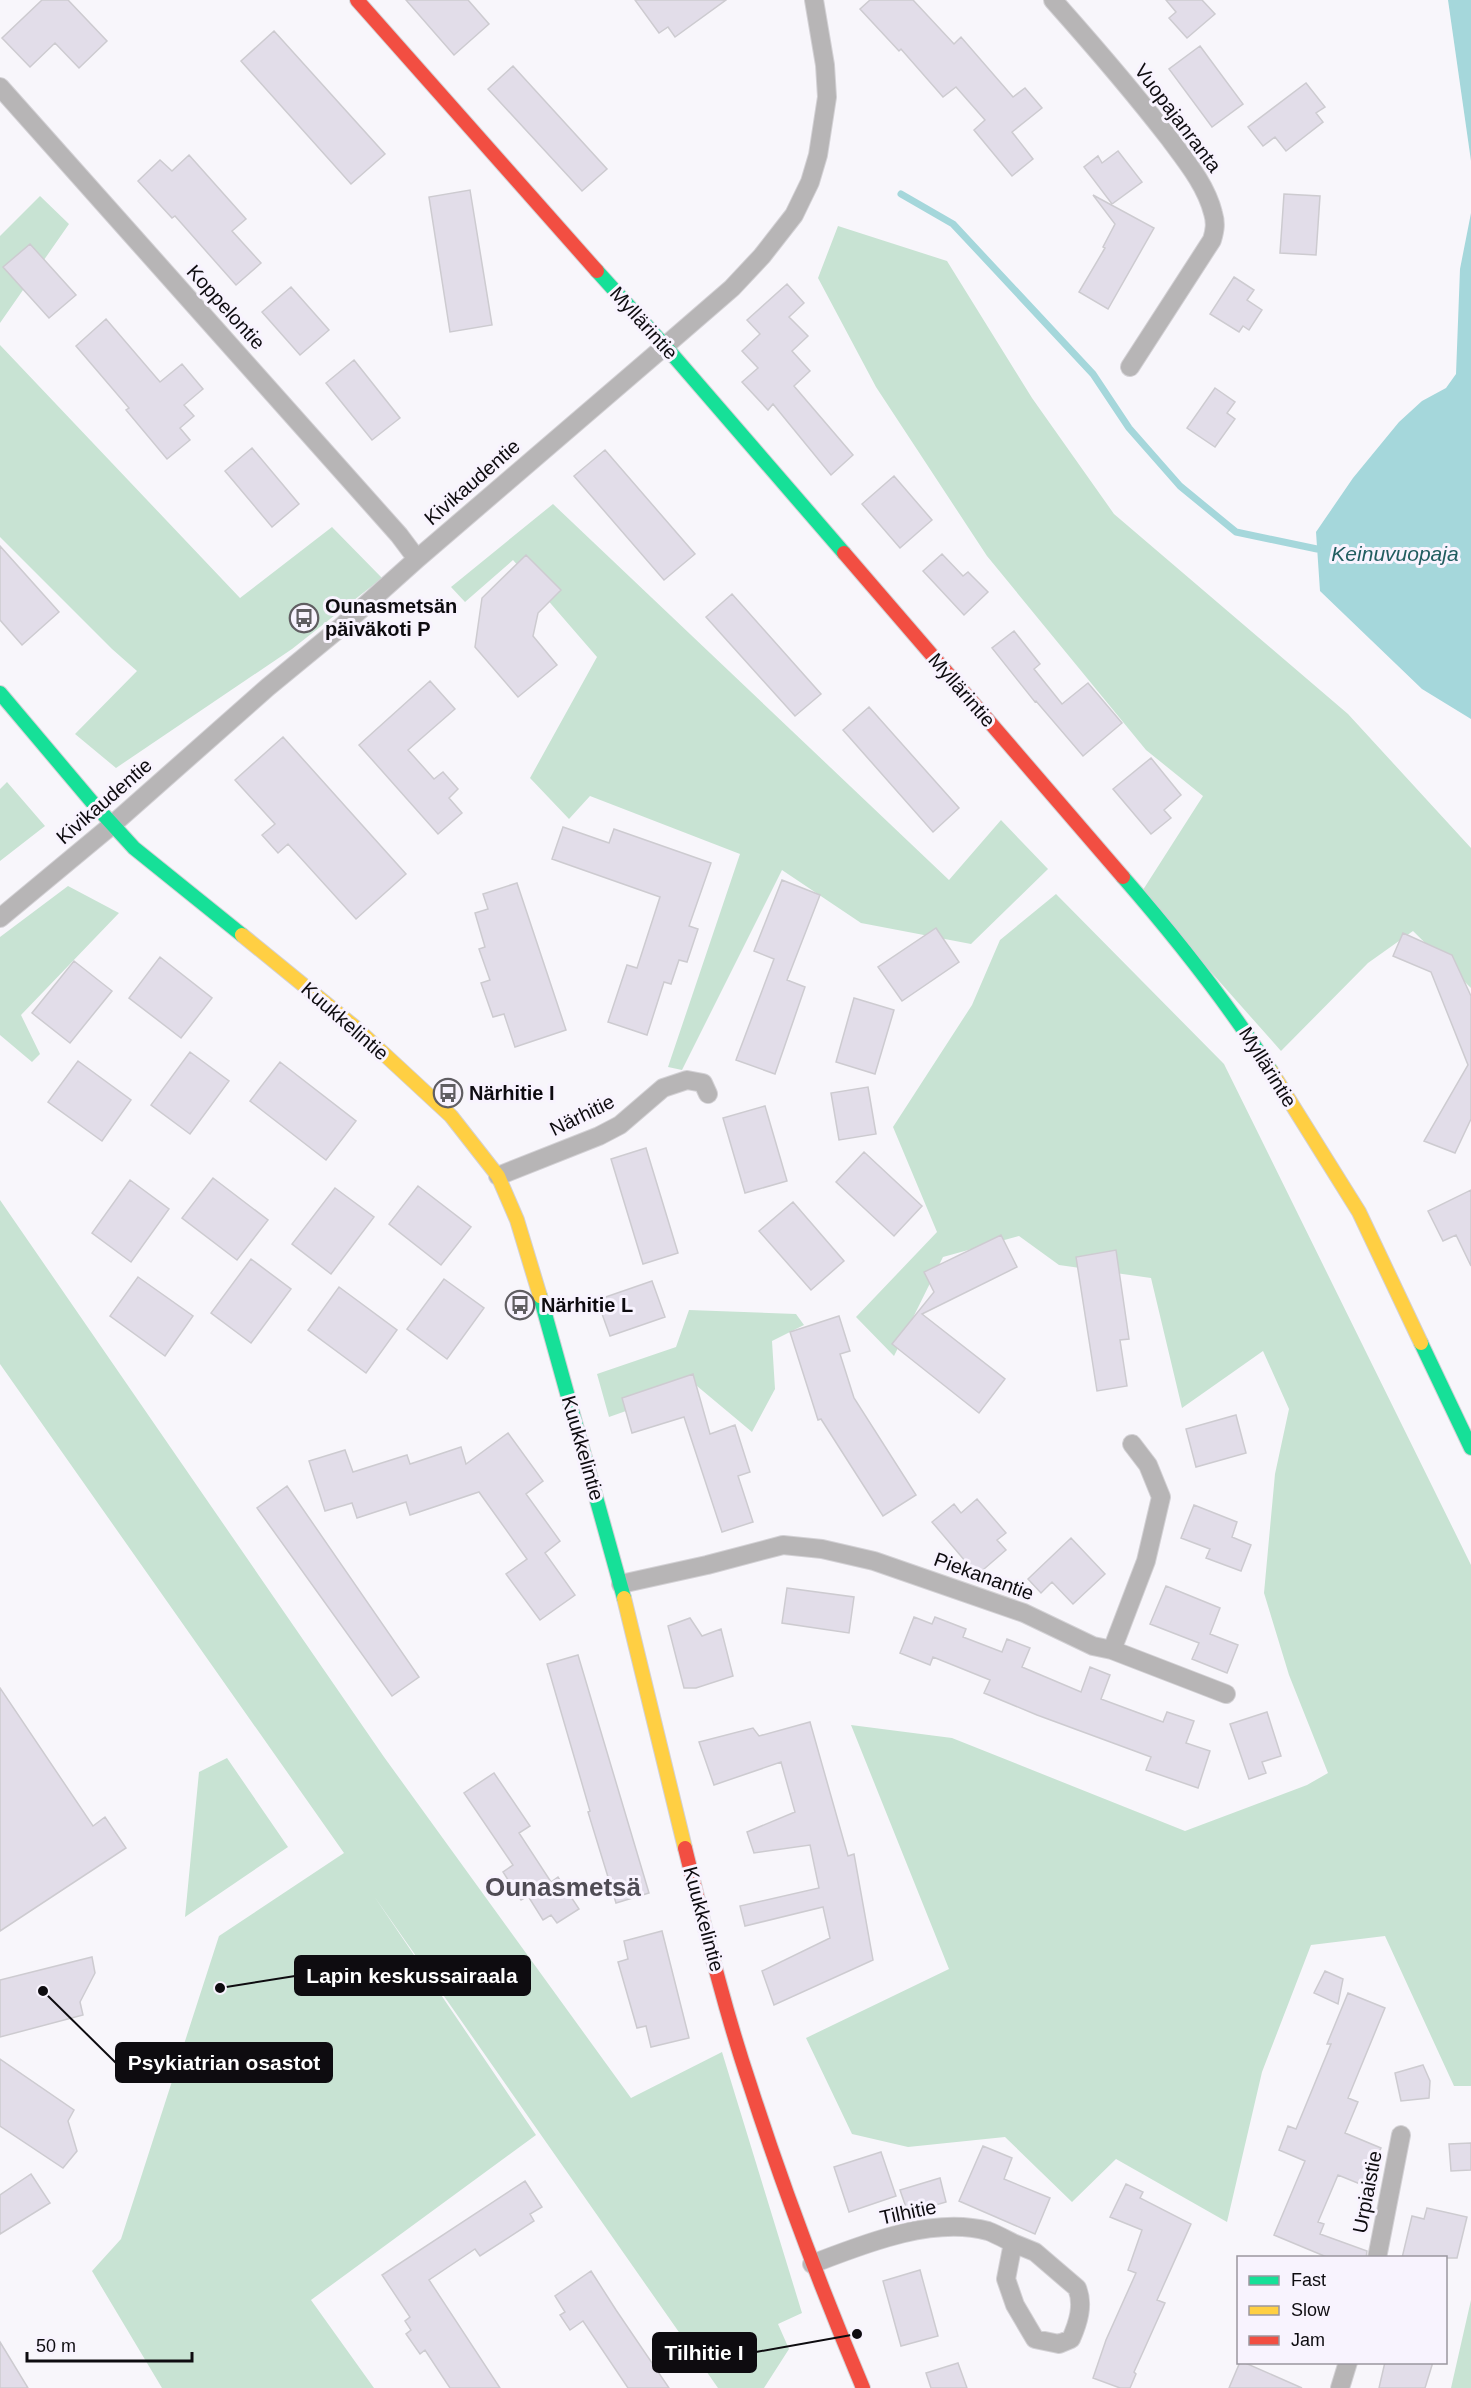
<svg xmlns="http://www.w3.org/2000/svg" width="1471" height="2388" viewBox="0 0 1471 2388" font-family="Arial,sans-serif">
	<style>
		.green { fill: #c8e3d3 }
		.water { fill: #a5d7db }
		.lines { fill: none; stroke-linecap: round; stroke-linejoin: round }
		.stream { stroke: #a5d7db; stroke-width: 7 }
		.building { fill: #e2dde9; stroke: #cdcbd0; stroke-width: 1.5 }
		.street-casing { stroke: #d3d1d5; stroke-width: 20 }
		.fast-casing { stroke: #d3d1d5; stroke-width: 16 }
		.slow-casing { stroke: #d3d1d5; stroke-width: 16 }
		.jam-casing { stroke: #d3d1d5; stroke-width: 16 }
		.street { stroke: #b7b5b6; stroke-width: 18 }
		.fast { stroke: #16e098; stroke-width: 14 }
		.slow { stroke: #ffcf43; stroke-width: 14 }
		.jam { stroke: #f24e42; stroke-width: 14 }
		.labels { text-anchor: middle; stroke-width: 6; stroke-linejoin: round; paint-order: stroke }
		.street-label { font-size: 20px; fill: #0e0c10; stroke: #f8f3fe }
		.poi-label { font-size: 20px; font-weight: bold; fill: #0e0c10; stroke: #f8f3fe; text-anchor: start }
		.water-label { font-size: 21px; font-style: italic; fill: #215d60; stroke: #f8f3fe }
		.district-label { font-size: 26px; font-weight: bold; fill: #4f4b54; stroke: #f8f3fe }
		.leader { fill: none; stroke: #0e0c10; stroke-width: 2 }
		.callout-dot { fill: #0e0c10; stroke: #f8f3fe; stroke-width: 2 }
		.callout { fill: #0e0c10; stroke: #0e0c10; stroke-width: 2 }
		.callout-label { font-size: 21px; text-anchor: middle; font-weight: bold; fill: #fff }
	</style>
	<rect width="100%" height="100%" fill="#f8f6fb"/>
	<path class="green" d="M40,196L69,224L0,323V236Z
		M838,226L947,261L1032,398L1114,514L1348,714L1471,848V988L1413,931L1368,963L1281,1051L1141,893L1203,796L1146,750L987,556L876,387L818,278Z
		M0,345L240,598L332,527L382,578L292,649L116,768L75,734L137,671L112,649L0,537Z
		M553,504L949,880L1001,820L1048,869L971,944L861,923L782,870L682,1070L668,1067L740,854L590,796L569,819L530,778L597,657L513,560L465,602L451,587Z
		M7,782L45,826L0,861V789Z
		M68,886L119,913L21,1015L40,1054L32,1062L0,1035V937Z
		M1056,894L1224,1064L1471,1565V2086H1454L1385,1936L1311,1945L1262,2072L1227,2222L1116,2159L1072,2202L1005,2137L908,2147L852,2134L806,2038L949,1969L851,1725L952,1738L1185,1831L1307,1785L1328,1773L1289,1675L1264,1593L1275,1474L1289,1409L1263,1351L1182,1408L1151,1278L1059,1265L1019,1236L943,1257L894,1356L856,1317L937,1232L893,1127L972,1005L1000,940Z
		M0,1200L384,1757L631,2098L722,2052L802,2313L778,2324L789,2349L764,2388H718L374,1896L536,2135L311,2300L374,2388H162L92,2271L121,2239L219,1936L344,1853L0,1364Z
		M689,1310L796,1314L804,1325L772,1341L775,1389L752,1432L697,1386L609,1417L597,1374L676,1347Z
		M227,1758L288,1847L185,1917L199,1772Z
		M1471,2300V2388H1451Z"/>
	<path class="water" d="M1448,0H1471V161Z
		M1471,213V719L1422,689L1320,591L1316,532L1353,478L1399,422L1422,401L1446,388L1456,374L1460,269Z"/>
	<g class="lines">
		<path class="stream" d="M901,194L953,224L1093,374L1129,428L1180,486L1236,532L1317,549"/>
	</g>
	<path class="building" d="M42,0H68L107,41L79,68L55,43L30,67L2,38Z
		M406,0H468L489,24L454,55Z
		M635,0H726L675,37L668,27L659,33Z
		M870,0H913L954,44L961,37L1013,97L1025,88L1042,108L1012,132L1033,159L1012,176L974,130L985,120L956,87L943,97L901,49L899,51L860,9Z
		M1166,0H1202L1215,14L1187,38L1169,18L1176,12Z
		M274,31L385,154L351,184L241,61Z
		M1200,46L1243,104L1212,127L1169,69Z
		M513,66L607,169L582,191L488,89Z
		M1306,83L1325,107L1316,113L1323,122L1286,151L1275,137L1263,146L1248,127Z
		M1118,151L1142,182L1112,204L1084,167L1098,156L1102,163Z
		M189,155L246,219L232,231L261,263L236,285L175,216L172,218L138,181L160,160L172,171Z
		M470,190L492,325L450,332L429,197Z
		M1284,194L1320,196L1316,255L1280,253Z
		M1093,195L1154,228L1108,309L1079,292L1105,248L1103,247L1115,224Z
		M30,244L76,295L49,318L3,267Z
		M1234,277L1254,290L1247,300L1262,310L1249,330L1243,326L1239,332L1210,314Z
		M787,284L804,303L789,317L808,336L792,351L810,371L794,386L853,455L831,475L773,404L768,410L742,382L758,368L742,351L760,334L747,320Z
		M291,287L329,330L300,355L262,312Z
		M106,319L160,382L182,364L203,389L184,405L194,416L180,428L190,440L167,459L126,410L129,408L76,346Z
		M354,360L400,418L372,440L326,383Z
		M1215,388L1235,402L1227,413L1235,419L1215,447L1187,428Z
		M252,448L299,504L272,527L225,471Z
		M605,450L695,554L664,580L574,476Z
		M894,476L932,520L900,548L862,504Z
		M0,546L59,612L22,645L0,620Z
		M942,554L963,576L968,572L988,592L964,615L923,571Z
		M526,555L561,590L538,613L533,636L557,665L518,697L475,647L482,598Z
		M732,594L821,694L795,716L706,617Z
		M1014,631L1040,664L1034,669L1062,704L1088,683L1122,723L1083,756L1036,701L1035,702L992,648Z
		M430,681L455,709L408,750L434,779L443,772L458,789L449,798L462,813L438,834L359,745Z
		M869,707L959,808L933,832L843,730Z
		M283,737L406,874L356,919L288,844L278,853L262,835L275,824L235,780Z
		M1151,758L1181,795L1164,810L1171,818L1151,834L1113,789Z
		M563,827L609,843L614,829L711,863L689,926L698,929L687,962L679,960L671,984L664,982L647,1035L608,1022L627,965L637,968L660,897L552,859Z
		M782,880L820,895L787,980L805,987L775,1074L736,1060L774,959L754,951Z
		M517,883L566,1030L515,1047L504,1014L493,1017L481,983L490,980L479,949L485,947L475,913L488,909L483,894Z
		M936,928L959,962L902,1001L878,967Z
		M1403,933L1452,955L1471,996V1119L1455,1153L1424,1141L1468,1065L1431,972L1393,956Z
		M160,957L212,998L181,1038L129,998Z
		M74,961L112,991L70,1043L32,1013Z
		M854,998L894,1010L875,1074L836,1062Z
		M190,1052L229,1081L190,1134L151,1105Z
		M78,1061L131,1100L102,1141L48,1102Z
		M280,1062L356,1121L326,1160L250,1101Z
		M868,1087L876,1134L839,1140L831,1093Z
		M765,1106L787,1181L745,1193L723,1118Z
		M646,1148L678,1253L643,1264L611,1159Z
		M864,1152L922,1206L894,1236L836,1182Z
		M213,1178L268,1220L237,1260L182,1218Z
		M130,1180L169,1209L131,1262L92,1233Z
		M418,1186L471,1227L441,1265L389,1224Z
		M335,1188L374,1217L331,1274L292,1244Z
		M1471,1190V1266L1456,1235L1443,1241L1428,1211Z
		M793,1202L844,1261L811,1290L759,1231Z
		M1001,1235L1017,1267L922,1314L1005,1379L979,1413L892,1344L934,1292L924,1272Z
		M1116,1250L1129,1339L1120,1340L1127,1386L1097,1391L1076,1257Z
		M251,1259L291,1289L251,1343L211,1313Z
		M138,1277L193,1316L165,1356L110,1316Z
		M444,1279L484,1308L447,1359L407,1329Z
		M652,1281L665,1317L610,1336L597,1300Z
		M339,1287L397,1330L366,1373L308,1330Z
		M839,1316L850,1351L840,1354L854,1398L916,1495L883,1516L821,1419L818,1420L790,1332Z
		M693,1374L710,1434L735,1425L750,1472L738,1476L753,1522L722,1532L684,1417L632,1433L622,1398Z
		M1236,1415L1246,1453L1196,1467L1186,1429Z
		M508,1433L543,1481L526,1494L560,1541L545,1553L575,1595L540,1620L506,1574L527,1559L479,1492L410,1515L406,1502L357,1518L352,1503L325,1511L309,1461L345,1450L353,1472L407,1455L410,1464L461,1447L466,1464Z
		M287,1486L419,1677L392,1696L257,1508Z
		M977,1499L1006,1533L997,1540L1006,1550L977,1575L932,1522L954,1504L961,1513Z
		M1194,1505L1237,1522L1232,1537L1251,1545L1241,1571L1206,1558L1210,1549L1181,1538Z
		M1071,1538L1105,1574L1073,1604L1052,1582L1041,1593L1028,1579Z
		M1166,1586L1220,1608L1210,1634L1238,1645L1227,1673L1192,1659L1199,1643L1150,1624Z
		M787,1588L854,1597L849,1633L782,1623Z
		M914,1617L932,1624L935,1617L966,1629L963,1637L1002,1652L1007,1639L1030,1648L1022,1667L1081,1692L1090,1667L1110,1675L1101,1699L1163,1722L1167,1712L1194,1721L1186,1743L1210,1751L1198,1788L1146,1770L1151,1757L1037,1715L984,1693L990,1680L933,1657L930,1665L900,1653Z
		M690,1618L702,1636L721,1629L733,1676L696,1688H684L668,1626Z
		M578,1655L649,1893L616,1903L588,1812L590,1811L547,1664Z
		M0,1688L93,1826L105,1817L126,1848L0,1931Z
		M1267,1712L1281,1756L1262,1762L1266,1773L1249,1779L1230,1724Z
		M810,1722L848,1856L854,1854L873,1960L774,2005L762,1971L830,1938L823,1907L745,1926L740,1906L819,1888L810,1845L754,1853L747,1832L795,1812L781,1762L714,1785L699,1742L753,1728L759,1736Z
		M494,1773L530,1826L519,1833L551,1882L558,1877L579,1909L557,1923L551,1915L543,1920L528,1896L521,1900L503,1872L513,1865L464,1793Z
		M662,1931L689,2038L651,2047L646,2026L637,2028L618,1962L628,1959L624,1941Z
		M92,1957L95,1973L80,2002L83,2015L0,2037V1980Z
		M1325,1971L1343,1979L1338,2004L1314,1993Z
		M1348,1993L1385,2008L1348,2098L1358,2102L1345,2133L1381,2148L1365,2186L1338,2175L1318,2222L1324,2224L1320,2234L1367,2251L1366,2258H1329L1274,2235L1305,2161L1279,2150L1288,2126L1296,2129L1331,2044H1327Z
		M0,2059L74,2110L68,2121L77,2151L63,2168L0,2126Z
		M1423,2065L1430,2081L1429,2098L1401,2101L1395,2073Z
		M1471,2143V2170L1451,2171L1449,2144Z
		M983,2146L1012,2158L1004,2179L1050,2198L1035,2234L959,2201Z
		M881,2152L896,2196L849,2212L834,2167Z
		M31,2174L50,2203L0,2234V2195Z
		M940,2178L946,2202L908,2213L900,2190Z
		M525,2181L542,2207L530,2214L534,2221L480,2256L475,2249L429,2280L500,2388H450L425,2350L420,2354L406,2334L411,2330L405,2321L410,2317L382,2275Z
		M1126,2184L1143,2192L1140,2198L1191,2224L1157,2300L1165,2303L1134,2372L1136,2374L1130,2388H1120L1093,2378L1106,2340L1136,2273L1128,2270L1142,2230L1110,2217Z
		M1427,2208L1467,2217L1457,2258H1402L1412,2216L1424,2219Z
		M920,2270L938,2336L901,2346L883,2281Z
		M591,2271L616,2310L669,2388H628L583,2321L570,2330L560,2315L565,2312L555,2296Z
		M0,2342L28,2388H0Z
		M1240,2362H1243L1302,2388H1229Z
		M1385,2362H1433L1425,2388H1379Z
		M958,2363L967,2388H931L926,2373Z"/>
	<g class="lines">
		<g class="street-casing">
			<path id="street" d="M1053,0C1093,45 1132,90 1169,138C1186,161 1206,185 1213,213C1216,223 1215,230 1212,240L1130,367
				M0,87L399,535L417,559
				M0,918L112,825L268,687L341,627L417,559L665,346L732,288L762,256L794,215L810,182L818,155L827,97L825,65L814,0
				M498,1176L599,1136L620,1125L663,1088L687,1080L703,1083L708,1094
				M621,1584L707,1565L783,1545L822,1549L874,1561L1024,1613L1093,1646L1112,1650L1146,1561L1161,1497L1148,1465L1132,1444
				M1112,1650L1226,1694
				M1377,2258L1401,2135
				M812,2264C864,2244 932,2216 988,2231C996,2234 1005,2239 1013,2243L1006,2279L1015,2305L1035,2339L1059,2344L1071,2339C1078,2323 1084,2305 1077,2288L1035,2252L1013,2243
				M1340,2388L1348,2362"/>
		</g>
		<g class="fast-casing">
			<path id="fast" d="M597,271L665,346L844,553
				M0,693L92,802L134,848L242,935
				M1123,877C1177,939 1227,1002 1271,1071
				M540,1296L624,1598
				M1421,1343L1471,1448"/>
		</g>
		<g class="slow-casing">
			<path id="slow" d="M242,935L356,1028L451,1116L498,1176L517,1220L540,1296
				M1271,1071L1359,1212L1421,1343
				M624,1598L685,1848"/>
		</g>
		<g class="jam-casing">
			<path id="jam" d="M357,0L597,271
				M844,553L1123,877
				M685,1848C705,1928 724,2008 750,2085C783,2188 821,2288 863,2388"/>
		</g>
		<use href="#street" class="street"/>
		<use href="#fast" class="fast"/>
		<use href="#slow" class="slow"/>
		<use href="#jam" class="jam"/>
	</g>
	<defs>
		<g id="bus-ring" transform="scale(1.5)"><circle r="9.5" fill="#f8f3fe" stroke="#605e62" stroke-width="1.5"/><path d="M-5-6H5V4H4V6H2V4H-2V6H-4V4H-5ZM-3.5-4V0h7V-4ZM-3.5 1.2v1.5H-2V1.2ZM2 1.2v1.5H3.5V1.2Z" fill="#605e62"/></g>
	</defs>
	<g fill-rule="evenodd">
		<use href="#bus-ring" x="304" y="618"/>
		<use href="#bus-ring" x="448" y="1093"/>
		<use href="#bus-ring" x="520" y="1305"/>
	</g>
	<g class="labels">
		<g class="street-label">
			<text transform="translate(1178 118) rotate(53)" y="7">Vuopajanranta</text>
			<text transform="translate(226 307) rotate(48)" y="7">Koppelontie</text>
			<text transform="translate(644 323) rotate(48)" y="7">Myllärintie</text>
			<text transform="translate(472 482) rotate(-41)" y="7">Kivikaudentie</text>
			<text transform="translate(962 690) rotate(49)" y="7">Myllärintie</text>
			<text transform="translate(104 801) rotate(-41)" y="7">Kivikaudentie</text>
			<text transform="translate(345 1021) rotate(41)" y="7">Kuukkelintie</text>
			<text transform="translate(1268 1067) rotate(58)" y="7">Myllärintie</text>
			<text transform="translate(582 1115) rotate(-26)" y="7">Närhitie</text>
			<text transform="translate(583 1448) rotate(74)" y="7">Kuukkelintie</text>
			<text transform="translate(984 1576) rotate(20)" y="7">Piekanantie</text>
			<text transform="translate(704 1919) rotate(75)" y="7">Kuukkelintie</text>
			<text transform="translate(1367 2192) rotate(-79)" y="7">Urpiaistie</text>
			<text transform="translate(908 2212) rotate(-12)" y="7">Tilhitie</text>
		</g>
		<g class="poi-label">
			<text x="325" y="613">Ounasmetsän<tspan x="325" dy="23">päiväkoti P</tspan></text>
			<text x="469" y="1100">Närhitie I</text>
			<text x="541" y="1312">Närhitie L</text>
		</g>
		<g class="water-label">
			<text x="1395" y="561">Keinuvuopaja</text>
		</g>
		<g class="district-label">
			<text x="563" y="1896">Ounasmetsä</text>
		</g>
	</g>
	<path class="leader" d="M220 1988L295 1976M43 1991L116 2063M857 2334L756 2352"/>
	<g class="callout-dot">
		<circle cx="220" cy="1988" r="6"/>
		<circle cx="43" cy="1991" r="6"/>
		<circle cx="857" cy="2334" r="6"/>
	</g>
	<g class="callout">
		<rect x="295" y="1956" width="235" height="39" rx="6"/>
		<rect x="116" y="2043" width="216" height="39" rx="6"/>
		<rect x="653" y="2333" width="103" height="39" rx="6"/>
	</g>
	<g class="callout-label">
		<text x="412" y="1983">Lapin keskussairaala</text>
		<text x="224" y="2070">Psykiatrian osastot</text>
		<text x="704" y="2360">Tilhitie I</text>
	</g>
	<rect x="1237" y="2256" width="210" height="108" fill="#f8f3fe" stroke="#9a979f" stroke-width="1.5"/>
	<rect x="1249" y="2276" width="30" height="9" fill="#16e098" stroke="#9a979f" stroke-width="1.5"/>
	<text x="1291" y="2286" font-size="18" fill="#0e0c10">Fast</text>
	<rect x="1249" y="2306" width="30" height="9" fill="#ffcf43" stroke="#9a979f" stroke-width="1.5"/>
	<text x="1291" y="2316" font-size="18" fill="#0e0c10">Slow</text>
	<rect x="1249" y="2336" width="30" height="9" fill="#f24e42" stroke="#9a979f" stroke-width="1.5"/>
	<text x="1291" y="2346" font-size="18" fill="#0e0c10">Jam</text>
	<path d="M27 2352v9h165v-9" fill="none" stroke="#0e0c10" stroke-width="3"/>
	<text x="36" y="2352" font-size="18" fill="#0e0c10" stroke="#f8f3fe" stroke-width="4.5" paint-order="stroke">50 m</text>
</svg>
